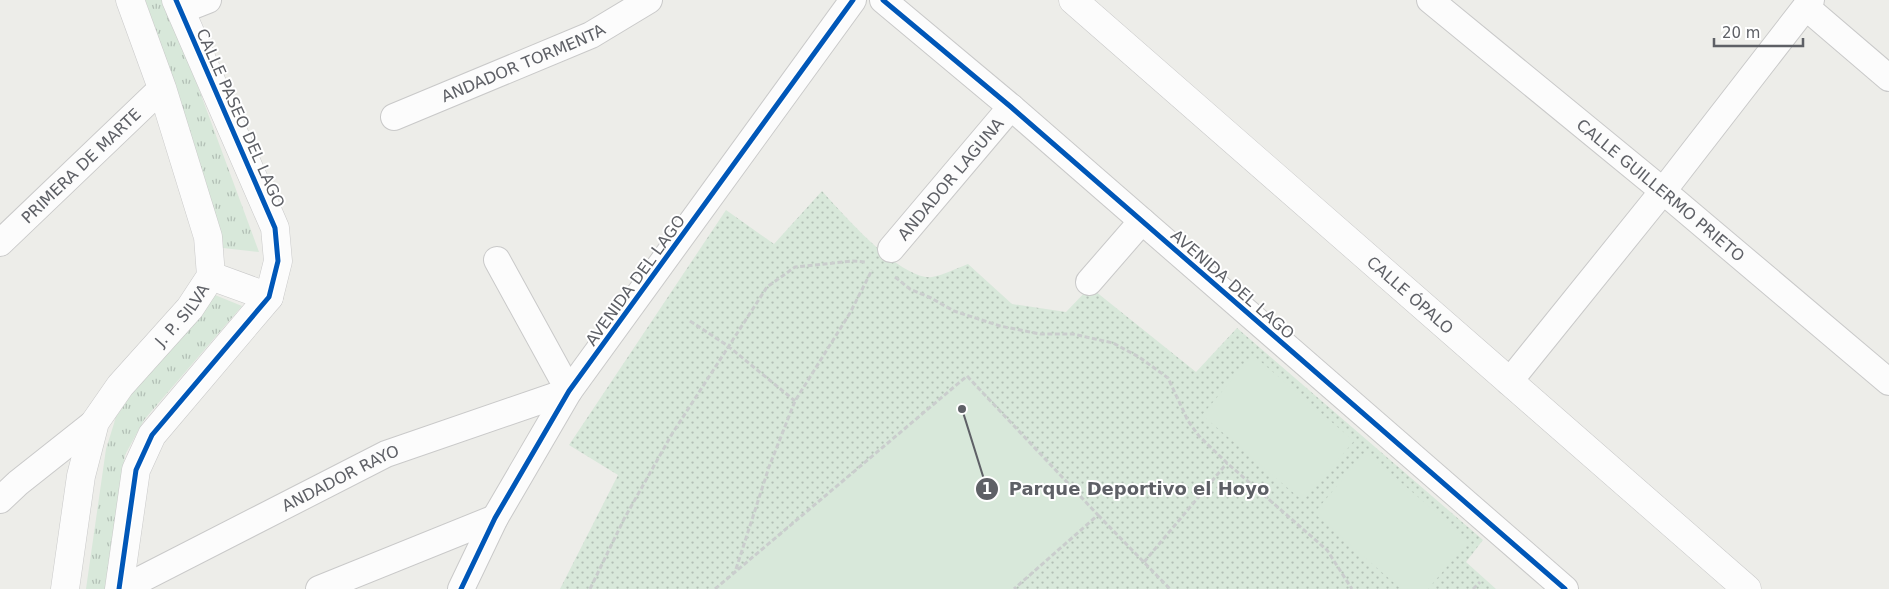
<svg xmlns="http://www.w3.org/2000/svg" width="1889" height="589" viewBox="0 0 1889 589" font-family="'DejaVu Sans',sans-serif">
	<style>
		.grass { fill: url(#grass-tufts) }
		.park { fill: url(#park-dots) }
		.pitch { fill: #d8e8da }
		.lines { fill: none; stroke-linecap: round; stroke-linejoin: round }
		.minor-casing { stroke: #c9c9c9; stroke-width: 28 }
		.tertiary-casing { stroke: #c9c9c9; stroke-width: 29 }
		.path { stroke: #cacdcd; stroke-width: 3; stroke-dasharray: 5 2.5; stroke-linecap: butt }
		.minor { stroke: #fcfcfc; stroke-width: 26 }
		.tertiary { stroke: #fcfcfc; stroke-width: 28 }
		.cycleway-casing { stroke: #fff; stroke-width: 8 }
		.cycleway { stroke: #0057b8; stroke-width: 5 }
		.labels { text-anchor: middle; stroke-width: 4; stroke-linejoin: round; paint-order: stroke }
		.street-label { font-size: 16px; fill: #5e6066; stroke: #fff }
		.leader { fill: none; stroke: #5e6066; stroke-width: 2 }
		.callout-dot { fill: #5e6066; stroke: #fff; stroke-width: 2 }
		.mark-label { font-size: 15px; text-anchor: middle; font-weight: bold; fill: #fff }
		.callout-label { font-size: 18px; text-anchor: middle; font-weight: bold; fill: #5e6066; stroke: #fff; stroke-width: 4; stroke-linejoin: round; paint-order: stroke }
	</style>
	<defs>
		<pattern id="grass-tufts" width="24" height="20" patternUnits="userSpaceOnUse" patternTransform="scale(1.25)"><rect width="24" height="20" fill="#d8e8da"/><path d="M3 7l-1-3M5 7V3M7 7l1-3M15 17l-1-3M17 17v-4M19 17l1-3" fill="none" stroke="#b2bfb5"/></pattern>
		<pattern id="park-dots" width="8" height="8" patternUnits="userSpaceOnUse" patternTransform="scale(1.25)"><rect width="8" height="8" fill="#d8e8da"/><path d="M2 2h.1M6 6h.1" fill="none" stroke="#b2bfb5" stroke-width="1.8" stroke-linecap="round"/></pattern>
	</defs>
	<rect width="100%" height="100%" fill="#edede9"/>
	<path class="grass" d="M145,0H166L259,252L223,248L163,50Z
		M215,295L242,306L144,420L125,455L107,589H86L106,449L116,417L135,389Z"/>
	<path class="park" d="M822,191C842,213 901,281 932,277C944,275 957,268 968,264L1012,304L1066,312L1090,287L1196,372L1237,328L1483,540L1466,562L1496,589H560L618,475L569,445L726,210L774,244Z"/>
	<path class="pitch" d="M1253,355L1354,441L1303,501L1202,415Z
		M967,376L1098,515L1014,589H715Z
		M1366,452L1469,541L1428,589H1401L1314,513Z"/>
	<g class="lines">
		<g class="minor-casing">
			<g id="minor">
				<path d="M883,0L1011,107L1565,589"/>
				<path id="s1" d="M1430,0L1663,191L1889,382"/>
				<path d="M1806,7L1889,78"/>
				<path d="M180,11L208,0"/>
				<path id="s2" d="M394,117L591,35L649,0"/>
				<path id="s3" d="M0,243L162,88"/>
				<path id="s4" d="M891,249L1011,107"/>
				<path d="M1089,282L1142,221"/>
				<path d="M1509,382L1663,191L1811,0"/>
				<path d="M0,500L18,483L95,422"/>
				<path id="s5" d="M122,589L386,454L569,391L497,260"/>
				<path d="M319,589L495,518"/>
				<path d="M461,589L495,518L569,391L853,0"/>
			</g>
		</g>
		<g class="tertiary-casing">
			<g id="tertiary">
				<path id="s6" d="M1073,0L1747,589"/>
				<path d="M211,276L269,297"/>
				<path id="s7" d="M65,589L81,476L95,422L120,386L190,308L211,276L208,237L162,88L130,0"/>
				<path d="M119,589L136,470L152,435L269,297L278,261L275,228L176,0"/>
			</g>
		</g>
		<path class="path" d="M895,277L910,289L931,298L954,311L1000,326L1040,334H1073L1113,343L1139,357L1168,378L1188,421L1199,436L1227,463L1327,550L1352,589
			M690,321L728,346L795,401
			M1098,515L1170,589
			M1144,562L1227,463
			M736,569L769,467L795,401L850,313L872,270
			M590,589L624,519L672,434L767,287L795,267L853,261L866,262
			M715,589L967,376L1098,515L1014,589
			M1473,589L1480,582"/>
		<use href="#minor" class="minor"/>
		<use href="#tertiary" class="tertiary"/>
		<g class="cycleway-casing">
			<path id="cycleway" d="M883,0L1011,107L1565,589
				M119,589L136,470L152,435L269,297L278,261L275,228L176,0
				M461,589L495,518L569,391L853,0"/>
		</g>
		<use href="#cycleway" class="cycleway"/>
	</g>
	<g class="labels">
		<g class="street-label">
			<text dy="6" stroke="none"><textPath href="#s2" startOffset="140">ANDADOR TORMENTA</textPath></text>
			<text transform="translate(241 118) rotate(66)" y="6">CALLE PASEO DEL LAGO</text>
			<text dy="6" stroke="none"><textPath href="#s3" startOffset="112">PRIMERA DE MARTE</textPath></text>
			<text dy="6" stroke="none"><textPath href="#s4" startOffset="92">ANDADOR LAGUNA</textPath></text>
			<text dy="6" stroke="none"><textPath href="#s1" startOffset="299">CALLE GUILLERMO PRIETO</textPath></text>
			<text transform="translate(635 280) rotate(-54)" y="6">AVENIDA DEL LAGO</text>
			<text transform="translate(1233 284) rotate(41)" y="6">AVENIDA DEL LAGO</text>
			<text dy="6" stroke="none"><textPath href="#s6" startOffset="448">CALLE ÓPALO</textPath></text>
			<text dy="6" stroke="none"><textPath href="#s7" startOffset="308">J. P. SILVA</textPath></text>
			<text dy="6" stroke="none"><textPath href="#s5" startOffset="245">ANDADOR RAYO</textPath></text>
		</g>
	</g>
	<path class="leader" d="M962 409L987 489"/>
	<g class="callout-dot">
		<circle cx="962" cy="409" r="5"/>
		<circle cx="987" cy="489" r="12"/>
	</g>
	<g class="mark-label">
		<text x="987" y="494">1</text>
	</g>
	<g class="callout-label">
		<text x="1139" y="495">Parque Deportivo el Hoyo</text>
	</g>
	<path d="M1714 38v8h89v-8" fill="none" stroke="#5e6066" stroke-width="2.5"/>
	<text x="1722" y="38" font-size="15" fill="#5e6066" stroke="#ffffff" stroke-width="4" paint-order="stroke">20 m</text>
</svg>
